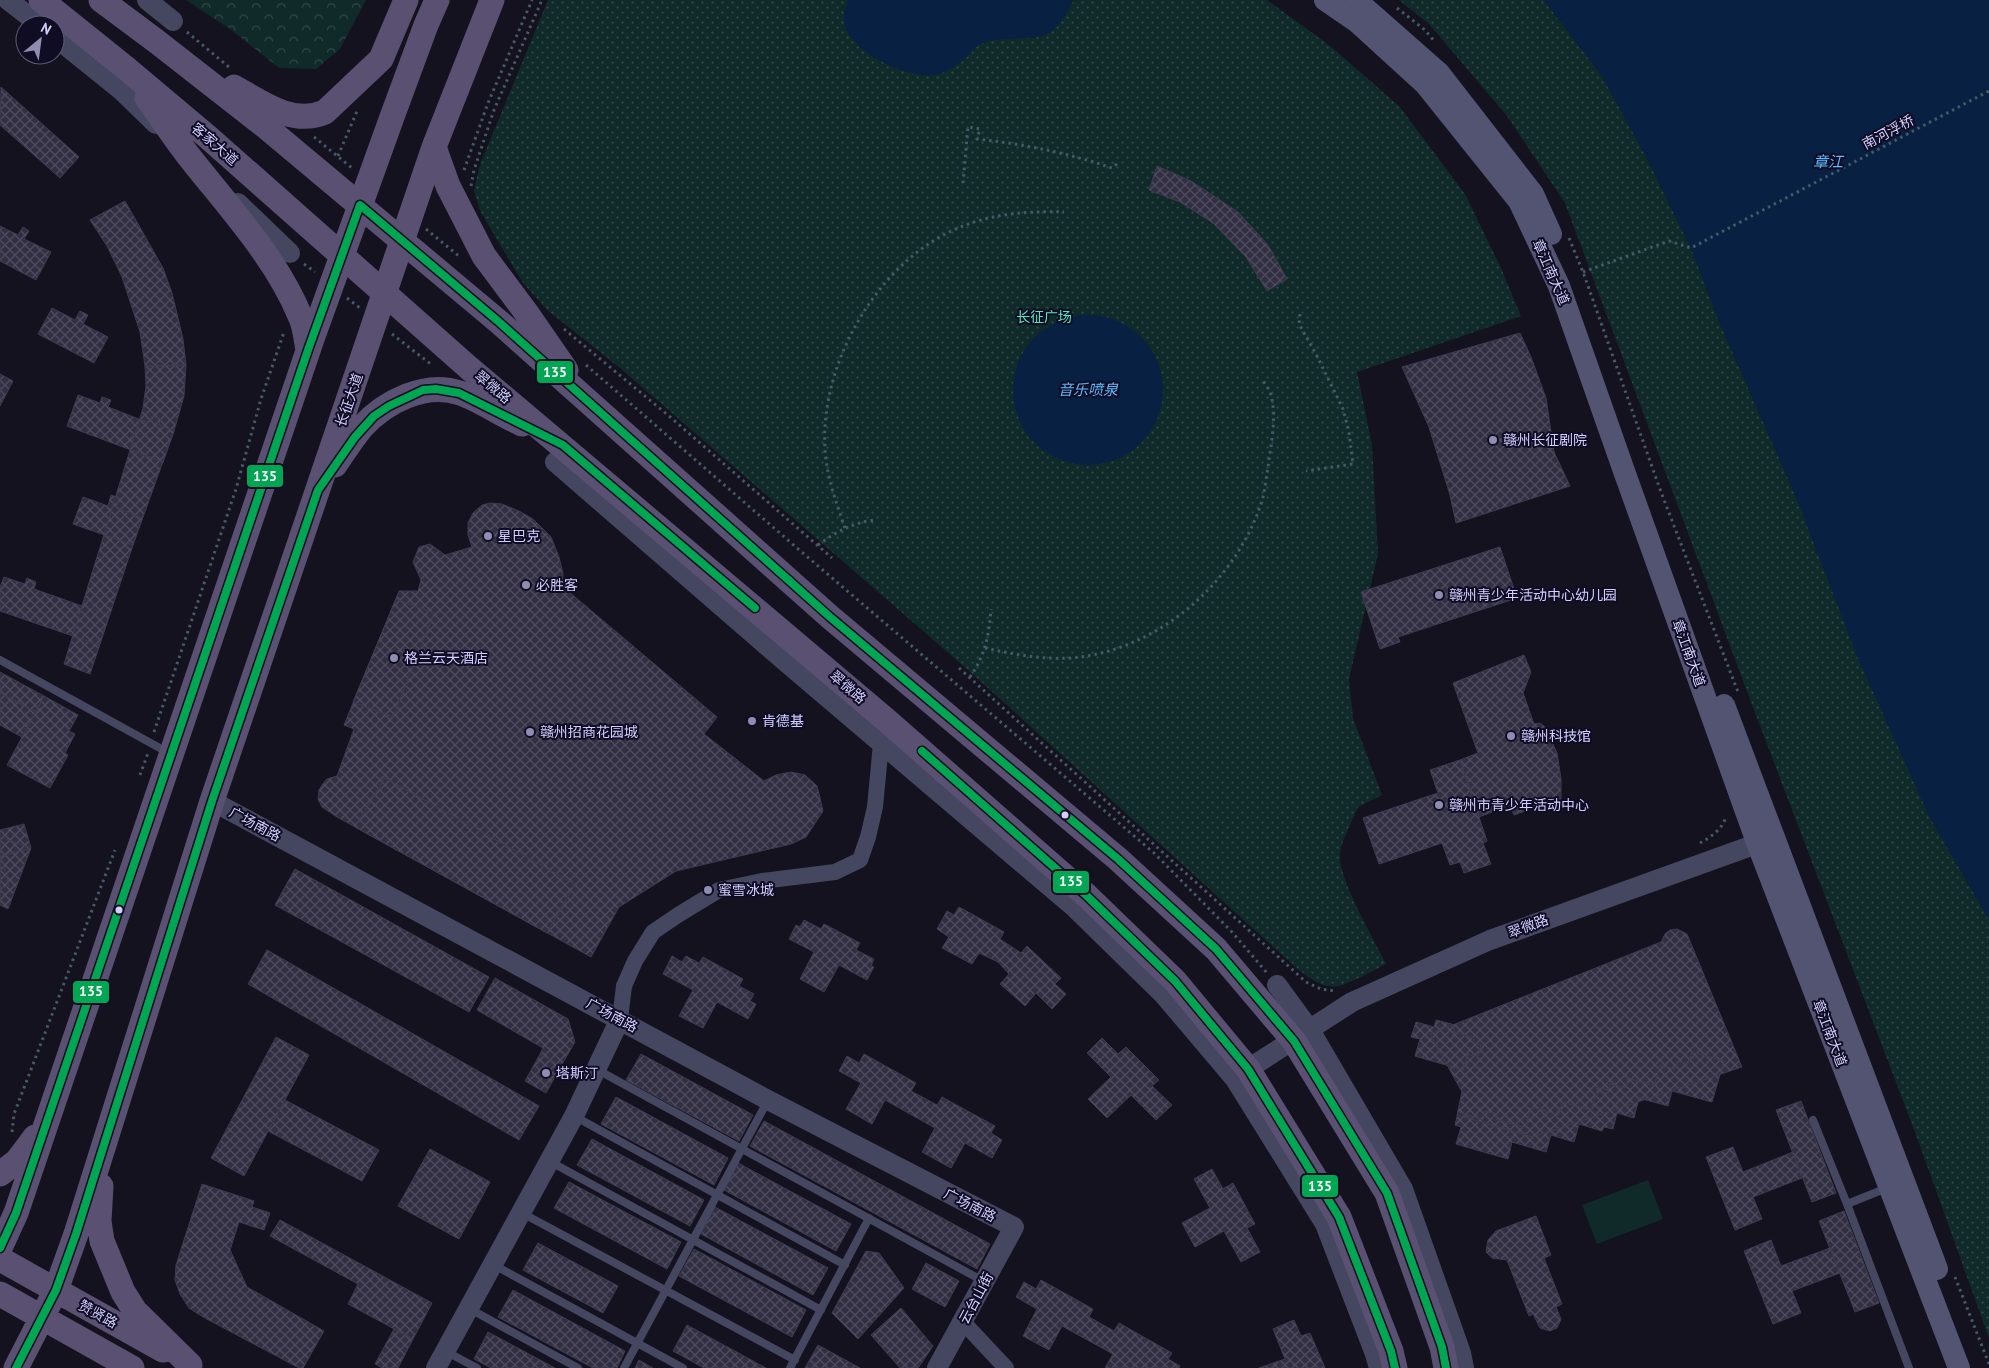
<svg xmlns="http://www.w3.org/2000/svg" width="1989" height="1368" viewBox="0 0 1989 1368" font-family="'PT Sans','Noto Sans SC',sans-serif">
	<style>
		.forest { fill: url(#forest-crowns) }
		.park { fill: url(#park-dots) }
		.pitch { fill: #102a29 }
		.water { fill: #082143 }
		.building { fill: url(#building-cross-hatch); stroke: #3e3b53 }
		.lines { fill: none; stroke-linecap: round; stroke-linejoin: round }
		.path { stroke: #465967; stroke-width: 3; stroke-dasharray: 2.5 4; stroke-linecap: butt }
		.service { stroke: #454660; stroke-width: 8 }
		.minor { stroke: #454660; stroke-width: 16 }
		.tertiary { stroke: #454660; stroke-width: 20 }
		.secondary { stroke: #535372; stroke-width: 22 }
		.primary { stroke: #5a5071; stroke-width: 25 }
		.bus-1-casing { stroke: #0f0c24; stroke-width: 11 }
		.bus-1 { stroke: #00a651; stroke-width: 8 }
		.poi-dot { fill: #8f8db0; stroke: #0f0c24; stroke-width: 2 }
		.bus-dot { fill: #d2cfff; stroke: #0f0c24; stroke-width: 2 }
		.labels { text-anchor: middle; stroke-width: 4; stroke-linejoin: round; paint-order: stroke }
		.street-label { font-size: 14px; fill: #d2cfff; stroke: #0f0c24 }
		.park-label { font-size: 14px; fill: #51e9bb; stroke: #0f0c24 }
		.poi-label { font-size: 14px; fill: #d2cfff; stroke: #0f0c24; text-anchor: start }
		.water-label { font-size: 15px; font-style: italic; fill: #5dbcff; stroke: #0f0c24 }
		.line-badge { stroke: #0f0c24; stroke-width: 2 }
		.badge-label { font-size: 14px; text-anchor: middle; font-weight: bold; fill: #fff }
	</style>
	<defs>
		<pattern id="forest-crowns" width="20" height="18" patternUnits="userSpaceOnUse" patternTransform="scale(1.25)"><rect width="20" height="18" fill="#102a29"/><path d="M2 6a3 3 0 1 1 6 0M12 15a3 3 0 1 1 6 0" fill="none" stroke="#324849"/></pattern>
		<pattern id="park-dots" width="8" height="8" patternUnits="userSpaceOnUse" patternTransform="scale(1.25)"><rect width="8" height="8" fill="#102a29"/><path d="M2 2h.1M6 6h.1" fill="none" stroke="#324849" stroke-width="1.8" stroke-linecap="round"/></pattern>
		<pattern id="building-cross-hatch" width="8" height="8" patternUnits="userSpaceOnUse" patternTransform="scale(1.25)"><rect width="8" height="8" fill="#312f41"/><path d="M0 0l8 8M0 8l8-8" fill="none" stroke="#4e4c5e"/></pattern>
	</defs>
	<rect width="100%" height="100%" fill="#13121e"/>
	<path class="forest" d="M186,0H366L340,49L316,69L279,68L230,29Z"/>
	<path class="park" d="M548,0H1267L1329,45L1399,106L1465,194L1501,268L1521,316L1357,372L1372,445L1378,554L1349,679L1353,718L1382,795L1358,807C1352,822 1342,838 1340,854C1337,877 1375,941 1386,964C1374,970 1351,983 1339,986C1316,990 1297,967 1281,954L968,670L620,368L547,310L523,283L480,211L474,191L479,167Z
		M1399,0H1544L1602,76L1649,162L1691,248L1718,319L1794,492L1929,816L1989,919V1338L1915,1132L1754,710L1565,203L1507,116L1429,24Z"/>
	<path class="pitch" d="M1648,1180L1663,1219L1597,1244L1582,1205Z"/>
	<path class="water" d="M849,0H1074C1054,37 1049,38 1009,39C1000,39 991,40 983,43C977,45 973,51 969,55C960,63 948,72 936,75C909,80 839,49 844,14C844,9 847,4 849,0Z
		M1544,0H1989V919L1929,816L1857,656L1794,492L1718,319L1691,248L1649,162L1602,76Z
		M1013 390a75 75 0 1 1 150 0a75 75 0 1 1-150 0Z"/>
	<path class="building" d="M1,87L79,157L60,178L0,125Z
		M1157,166L1191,181L1238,212L1268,245L1287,279L1267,291L1246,257L1213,223L1180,202L1149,190Z
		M125,201L163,268L172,293L183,339L186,365L145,366L140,332L122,277L107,246L90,220Z
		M0,226L18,235L23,227L29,231L24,239L51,252L36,280L0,261Z
		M52,308L75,320L80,311L88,315L83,324L108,337L94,363L38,334Z
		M1520,333L1531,357L1546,398L1554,452L1570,486L1456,523L1450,495L1429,427L1402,367Z
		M186,365L184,396L174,431L133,545L90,674L64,664L143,408L146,386L145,366Z
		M0,374L13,381L0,406Z
		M78,395L100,403L102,397L111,400L108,407L149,423L152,416L161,419L159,425L174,431L163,462L67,426Z
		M111,495L119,498L116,508L142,518L133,545L73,524L83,497L108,506Z
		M490,503L502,504L519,511L533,519L551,537L559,557L563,574L562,586L717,717L704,734L764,781L776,775L791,772L805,775L817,786L820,798L823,811L806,837L791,844L676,871L619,907L591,957L337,817L322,807L318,799L319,790L322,785L327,779L337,776L354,729L344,725L399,591H418L421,580L413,562L419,547L430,544L445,555L472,547L468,535V523L473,513L482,505Z
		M1500,547L1517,598L1398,637L1400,642L1380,649L1361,592Z
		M4,577L25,584L27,578L36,582L34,589L82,606L85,600L94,603L92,609L109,615L99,645L0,611V587Z
		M396,599L434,613L393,717L353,702Z
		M1524,655L1531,672L1523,693L1534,724L1540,723L1545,727L1557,753L1561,779V799L1554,805L1548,803L1514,815L1510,805L1479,817L1460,760L1478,753L1453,683Z
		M0,672L44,696L36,712L0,693Z
		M0,693L36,712L22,737L0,725Z
		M44,696L78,715L69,731L75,734L65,753L68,755L50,788L7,765Z
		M1460,760L1487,841L1483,843L1491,864L1464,873L1460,862L1450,865L1442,843L1379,864L1363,818L1438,793L1430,770Z
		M385,778L575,884L547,933L355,827Z
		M24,824L31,848L1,856L9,886L0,888V830Z
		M0,837L31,848L8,909L0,905Z
		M295,869L489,977L469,1012L275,905Z
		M959,907L1004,932L1000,939L1021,953L1027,946L1061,978L1055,984L1066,994L1052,1009L1036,993L1025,1006L1000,984L1009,974L998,962L979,953L972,964L942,948L949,937L937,929L947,911L954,915Z
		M804,920L821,929L824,924L860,943L856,950L874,959L871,966L874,967L867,980L839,965L824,992L800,979L814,952L789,939L796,925L800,927Z
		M1677,929L1687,934L1742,1067L1533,1137L1457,1115L1462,1092L1430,1034L1661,942L1665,934L1670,930Z
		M267,950L539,1106L519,1140L248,984Z
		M672,956L682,962L686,956L699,963L703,957L743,979L739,986L754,994L750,1001L756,1004L748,1019L717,1002L703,1028L679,1016L693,990L663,974Z
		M495,978L568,1019L575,1042L561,1066L540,1054L543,1048L477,1010Z
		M1436,1020L1455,1025L1454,1032L1474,1038L1473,1043L1481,1045L1478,1057L1468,1054L1463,1070L1415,1056L1420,1039L1411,1037L1416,1022L1434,1027Z
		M276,1037L309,1055L244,1176L211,1158Z
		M1102,1038L1118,1054L1126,1047L1159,1080L1152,1086L1172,1105L1156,1120L1131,1095L1107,1118L1088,1099L1111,1077L1087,1053Z
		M1692,1052L1724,1061L1712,1102L1672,1091L1668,1106L1639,1098L1634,1118L1617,1113L1613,1129L1604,1127L1602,1131L1579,1124L1574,1142L1551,1135L1546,1152L1512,1142L1508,1159L1456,1144L1461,1127L1455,1125L1458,1112L1483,1120L1485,1111L1497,1114L1496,1119L1525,1128L1532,1107L1559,1115L1562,1102L1591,1110L1598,1087L1608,1090L1610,1084L1625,1088L1628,1078L1654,1086L1660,1065L1675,1069L1677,1061L1688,1064Z
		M540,1054L561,1066L546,1093L525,1081Z
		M641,1054L753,1115L739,1141L626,1080Z
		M864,1054L916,1083L911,1091L937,1105L942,1097L995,1126L991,1133L1002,1140L992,1158L965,1143L951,1168L922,1152L935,1128L885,1100L872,1124L846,1109L861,1083L839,1071L847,1056L859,1063Z
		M616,1097L728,1158L714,1185L601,1124Z
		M285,1100L379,1150L362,1181L268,1131Z
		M1801,1101L1836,1193L1812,1202L1776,1110Z
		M764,1121L990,1244L977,1269L750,1146Z
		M592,1139L704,1200L690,1226L577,1165Z
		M1733,1147L1743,1172L1793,1152L1802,1178L1753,1197L1762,1219L1735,1230L1706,1157Z
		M430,1149L490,1182L459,1239L398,1206Z
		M738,1163L851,1224L836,1251L724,1190Z
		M1212,1169L1223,1189L1233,1183L1255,1224L1247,1228L1260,1252L1241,1262L1224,1231L1195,1247L1182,1223L1210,1208L1194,1179Z
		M569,1182L681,1242L667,1269L554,1208Z
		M202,1184L254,1201L252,1207L270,1213L264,1230L239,1222L230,1250L247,1287L324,1331L303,1368H299L203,1317L189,1308L180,1294L175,1280L176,1265Z
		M715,1207L828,1268L813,1295L701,1234Z
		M1844,1211L1879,1303L1855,1312L1819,1221Z
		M1536,1216L1551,1255L1544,1258L1562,1304L1556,1307L1561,1319L1559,1324L1557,1328L1550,1331L1540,1328L1533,1314L1529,1316L1507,1260L1492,1258L1486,1252L1488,1240L1496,1231Z
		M280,1220L432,1303L413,1339L348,1304L358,1284L270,1236Z
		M1771,1240L1781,1266L1830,1248L1840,1273L1792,1291L1801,1313L1773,1324L1744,1251Z
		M538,1243L618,1286L603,1313L523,1270Z
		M694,1249L806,1310L792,1337L679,1276Z
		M866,1251L879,1253L904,1288L858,1339L832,1313Z
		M926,1263L959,1281L945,1307L912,1289Z
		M1041,1280L1093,1309L1089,1317L1114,1331L1119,1323L1172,1353L1168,1359L1180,1366L1179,1368H1105L1113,1354L1062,1326L1049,1350L1023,1336L1037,1309L1016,1297L1024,1282L1036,1289Z
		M513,1290L625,1351L617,1368H593L498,1317Z
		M901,1308L933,1346L918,1368H900L871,1335Z
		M1294,1320L1301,1336L1310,1333L1325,1368H1259L1285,1359L1273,1329Z
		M687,1325L766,1368H704L673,1351Z
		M394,1329L413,1339L398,1368H382L375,1364Z
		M488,1332L555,1368H491L474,1359Z
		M818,1345L860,1368H805Z
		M639,1360L653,1368H635Z"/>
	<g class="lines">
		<path class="path" d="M1397,8L1425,30L1435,42
			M187,32L230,68
			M314,137L352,168
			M338,156L357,111
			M464,170L488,103L532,0
			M963,183L968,127L980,129L977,139C1023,144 1068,153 1112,168L1119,162
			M471,186L474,170L494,110L542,0
			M426,229L460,257
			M1569,238L1583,272L1661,492L1738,692
			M304,264L315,272
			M1583,272L1669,241L1691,248L1989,91
			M347,298L360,308
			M1300,314L1299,324L1316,354L1343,409L1349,432L1353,464L1306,471
			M564,329L669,416L832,558
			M392,334L432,365
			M586,365L797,548L1154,853L1232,932L1267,973
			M845,528C836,502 826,475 825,448C820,360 881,257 963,226C996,213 1030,211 1064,212
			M818,545C836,532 852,523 874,520
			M985,648C1013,654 1043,660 1071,658C1157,651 1234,584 1261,504C1265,492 1266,479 1268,467C1271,444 1277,418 1271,395C1270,390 1265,384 1262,379
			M959,668L1306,982L1321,989L1335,991
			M970,677C985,656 989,635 991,609
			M154,732L236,489L261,399L284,332
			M140,775L148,753
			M1700,843C1711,837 1723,829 1726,816
			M12,1132L14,1114L115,850
			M1955,1277L1989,1364"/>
		<path class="service" d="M0,660L167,752
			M596,1069L983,1281
			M574,1116L845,1265
			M1813,1120L1847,1204L1909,1368
			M551,1162L821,1310
			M1847,1204L1887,1188
			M522,1213L795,1360
			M494,1265L683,1368
			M470,1309L578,1368
			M445,1351L477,1368
			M624,1368L767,1102
			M790,1368L869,1218"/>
		<path class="minor" d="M620,1019L624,986L635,961L653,932L678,915L719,890L762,881L835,872L860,860L868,837L875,807L882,733
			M963,1322L1006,1368"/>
		<path class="tertiary" d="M8,0L40,25
			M147,0L173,21
			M55,37L122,91L156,124
			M238,203L290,253
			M555,462L788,664L1075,908L1163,994L1235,1079L1325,1224L1375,1354L1379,1368
			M212,801L768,1100L1014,1227L937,1368
			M1277,985L1310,1030L1403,1189L1461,1353L1464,1368
			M1248,1069L1352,1002L1392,984L1490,940L1773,838
			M436,1368L574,1116L620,1019"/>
		<path class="secondary" d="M1325,0L1357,22L1426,85L1519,201L1559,286L1624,471L1758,845L1959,1368
			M1356,0L1439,73L1533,194L1551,234
			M1724,705L1937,1269"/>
		<path class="primary" d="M41,0L127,69L209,138L469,368L885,719L1087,896L1175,981L1248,1069L1339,1217L1391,1351L1395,1368
			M101,0L156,41L266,127L499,322L830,617L1118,859L1216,949L1294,1041L1387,1193L1442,1347L1446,1368
			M234,87C262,103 293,126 325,112L381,59L406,0
			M147,98C160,116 173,136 187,154C226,204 276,257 300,316C305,326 306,339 308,350
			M434,147L448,186L484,256L528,315L566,370
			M335,465C344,452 352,439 362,427C385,402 425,381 460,393C480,400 502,415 522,424
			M0,1174L17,1161L35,1137
			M101,1186L99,1221L102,1241L123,1292L135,1311L190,1365
			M0,1248L16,1213L312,339L392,117L426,25L437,0
			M0,1259L163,1350
			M0,1294L132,1368
			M16,1368L56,1290L76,1234L212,801L434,147L492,0"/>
		<g class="bus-1-casing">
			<path id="bus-1" d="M922,751L1087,896L1175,981L1248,1069L1339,1217L1391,1351L1395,1368
				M0,1248L16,1213L308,350L360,205L499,322L830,617L1118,859L1216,949L1294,1041L1387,1193L1442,1347L1446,1368
				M16,1368L56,1290L76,1234L212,801L318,490L355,437L374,416L389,406L423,390L436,389L459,393L563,445L755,608"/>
		</g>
		<use href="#bus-1" class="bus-1"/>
	</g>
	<g class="poi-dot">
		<circle cx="1493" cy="440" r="5"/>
		<circle cx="488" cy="536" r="5"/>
		<circle cx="526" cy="585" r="5"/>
		<circle cx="1439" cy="595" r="5"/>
		<circle cx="394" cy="658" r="5"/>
		<circle cx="752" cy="721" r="5"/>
		<circle cx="530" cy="732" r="5"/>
		<circle cx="1511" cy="736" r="5"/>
		<circle cx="1439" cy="805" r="5"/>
		<circle cx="708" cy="890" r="5"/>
		<circle cx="546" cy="1073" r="5"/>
	</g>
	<g class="bus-dot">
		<circle cx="1065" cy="815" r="4.5"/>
		<circle cx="119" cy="910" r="4.5"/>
	</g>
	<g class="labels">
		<g class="street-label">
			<text transform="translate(1888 132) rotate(-28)" y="5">南河浮桥</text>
			<text transform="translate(215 144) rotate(41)" y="5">客家大道</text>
			<text transform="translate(1551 272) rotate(66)" y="5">章江南大道</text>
			<text transform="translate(493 387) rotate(40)" y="5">翠微路</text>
			<text transform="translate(349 400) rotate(-71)" y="5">长征大道</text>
			<text transform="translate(1689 653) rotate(70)" y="5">章江南大道</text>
			<text transform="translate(848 687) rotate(41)" y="5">翠微路</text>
			<text transform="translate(255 824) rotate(28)" y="5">广场南路</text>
			<text transform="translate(1528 926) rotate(-20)" y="5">翠微路</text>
			<text transform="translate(612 1015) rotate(28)" y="5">广场南路</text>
			<text transform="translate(1830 1033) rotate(69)" y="5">章江南大道</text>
			<text transform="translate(970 1205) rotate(27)" y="5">广场南路</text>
			<text transform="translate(976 1298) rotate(-62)" y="5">云台山街</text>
			<text transform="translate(98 1314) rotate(29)" y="5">赞贤路</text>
		</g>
		<g class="park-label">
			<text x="1044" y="322">长征广场</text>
		</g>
		<g class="poi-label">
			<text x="1503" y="445">赣州长征剧院</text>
			<text x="498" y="541">星巴克</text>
			<text x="536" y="590">必胜客</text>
			<text x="1449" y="600">赣州青少年活动中心幼儿园</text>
			<text x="404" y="663">格兰云天酒店</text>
			<text x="762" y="726">肯德基</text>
			<text x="540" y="737">赣州招商花园城</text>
			<text x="1521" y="741">赣州科技馆</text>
			<text x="1449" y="810">赣州市青少年活动中心</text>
			<text x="718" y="895">蜜雪冰城</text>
			<text x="556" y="1078">塔斯汀</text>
		</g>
		<g class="water-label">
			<text x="1828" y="167">章江</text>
			<text x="1088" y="395">音乐喷泉</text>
		</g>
	</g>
	<g class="line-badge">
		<rect x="536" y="360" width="38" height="24" rx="5" fill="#00a651"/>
		<rect x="246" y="464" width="38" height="24" rx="5" fill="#00a651"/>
		<rect x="1052" y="870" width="38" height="24" rx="5" fill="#00a651"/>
		<rect x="72" y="980" width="38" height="24" rx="5" fill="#00a651"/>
		<rect x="1301" y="1174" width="38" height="24" rx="5" fill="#00a651"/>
	</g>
	<g class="badge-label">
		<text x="555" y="377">135</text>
		<text x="265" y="481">135</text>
		<text x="1071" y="886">135</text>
		<text x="91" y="996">135</text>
		<text x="1320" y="1191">135</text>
	</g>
	<g transform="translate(40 40) rotate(29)"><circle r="24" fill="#0f0c24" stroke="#5d5a7c"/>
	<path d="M0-4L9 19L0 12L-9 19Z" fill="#8f8db0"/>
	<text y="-8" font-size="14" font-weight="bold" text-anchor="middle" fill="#d2cfff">N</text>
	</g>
</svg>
